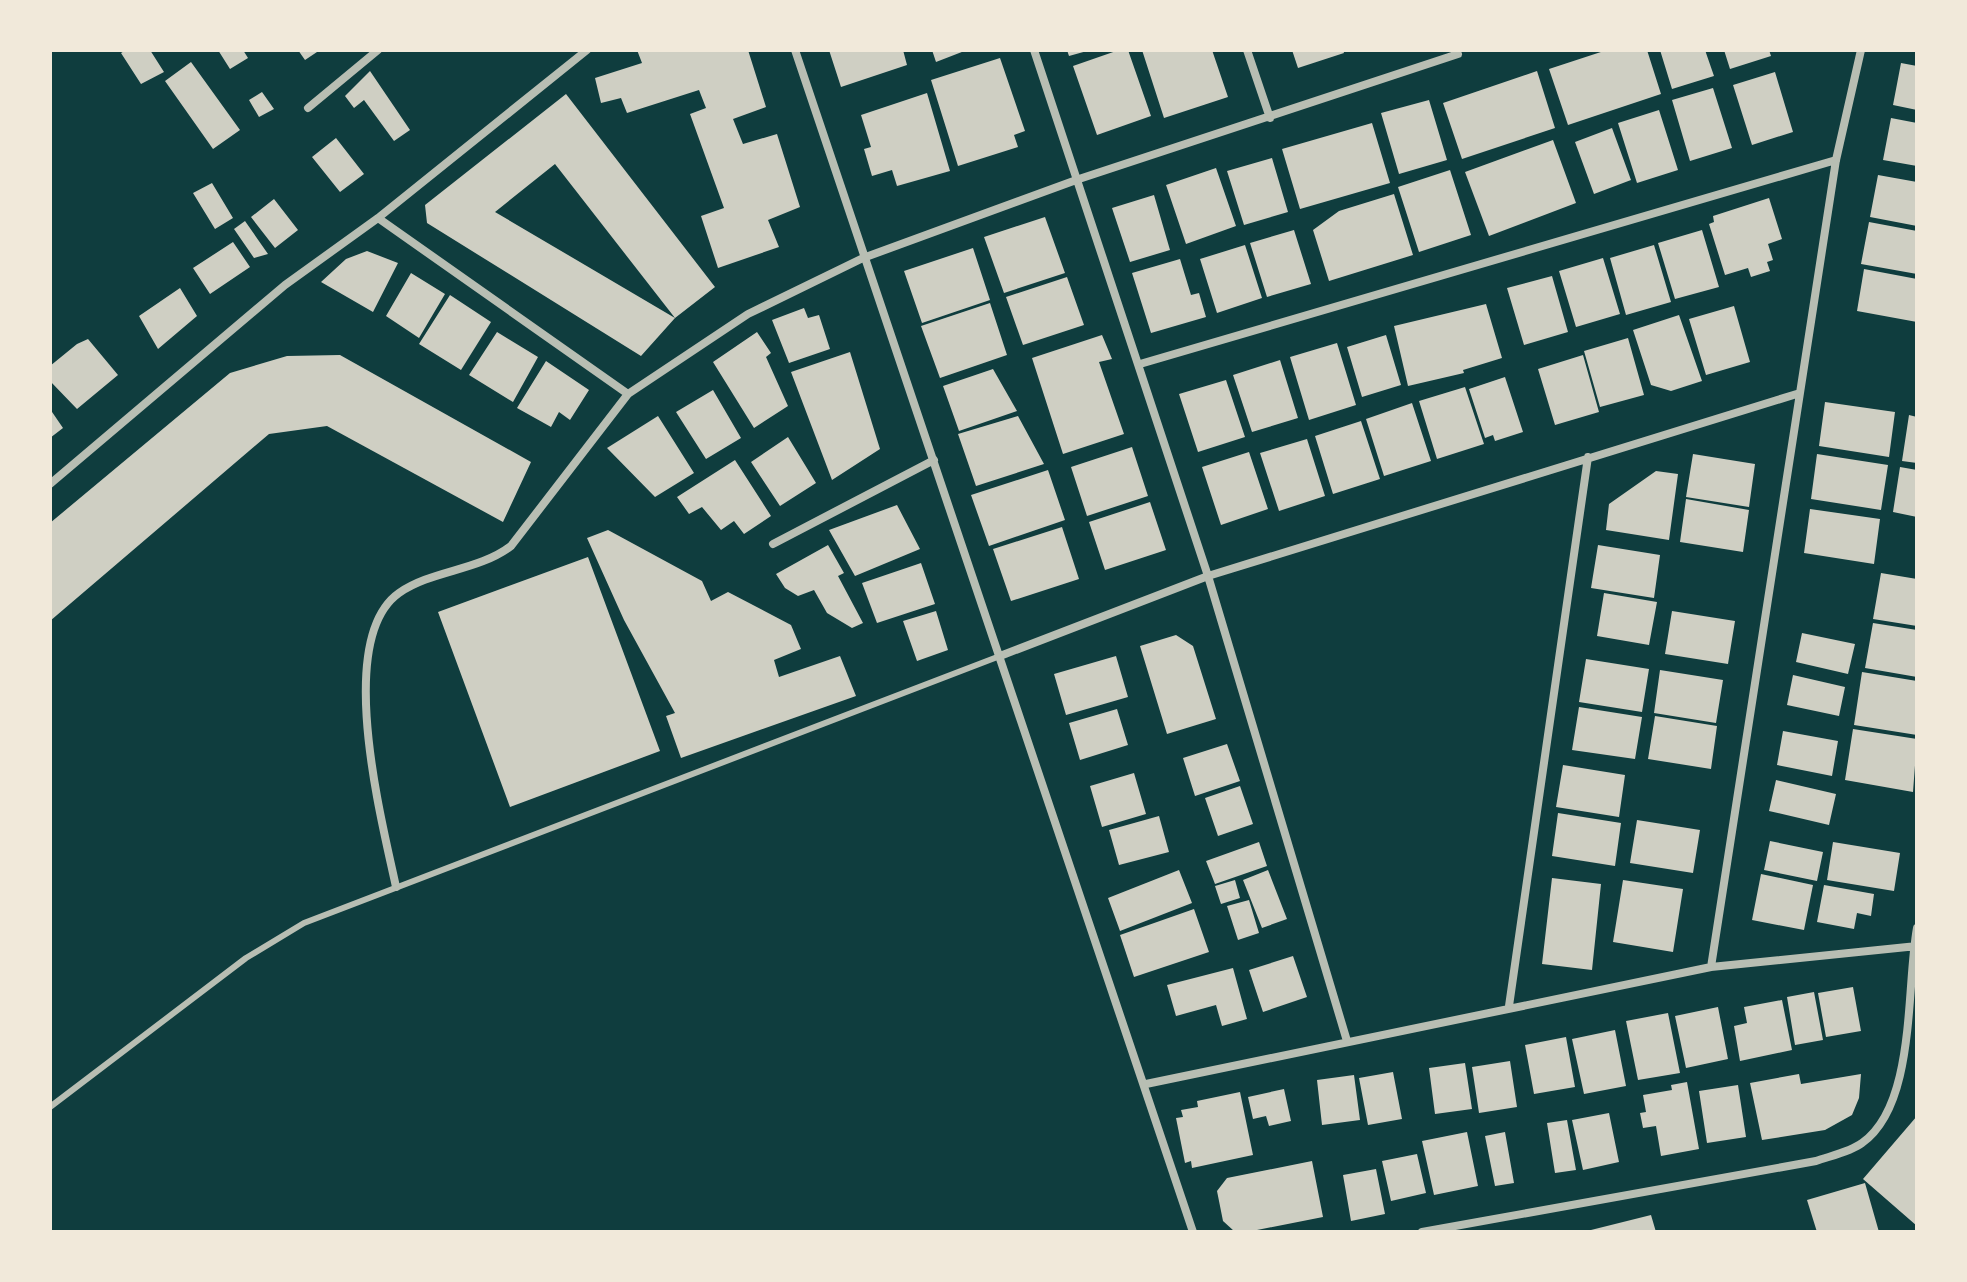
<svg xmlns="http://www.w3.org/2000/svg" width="1967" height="1282" viewBox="0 0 1967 1282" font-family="'DejaVu Sans',sans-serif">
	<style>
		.building { fill: #cfcfc3 }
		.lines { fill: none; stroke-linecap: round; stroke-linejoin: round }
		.service { stroke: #b8beb3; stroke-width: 6 }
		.minor { stroke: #b8beb3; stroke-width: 8 }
	</style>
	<rect width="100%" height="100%" fill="#0f3d3e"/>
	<path class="building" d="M126,50H150L164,72L141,84L121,53Z
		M218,50H243L248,58L230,69Z
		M298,50H320L305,60Z
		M637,50H748L766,107L733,119L743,144L777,134L800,207L768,220L779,247L718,268L701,216L724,208L690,114L706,108L699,90L627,113L621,98L601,103L595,78L642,63Z
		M829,50H903L907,65L841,87Z
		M932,50H967L936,62Z
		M1067,50H1087V51L1069,56Z
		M1119,50H1128L1151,116L1097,135L1073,66Z
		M1142,50H1212L1228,97L1164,118Z
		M1292,50H1343L1344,53L1298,68Z
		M1607,50H1647L1661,94L1568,125L1549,69Z
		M1660,50H1705L1714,76L1672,89Z
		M1724,50H1769L1771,56L1730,69Z
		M1000,58L1025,131L1014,135L1018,147L958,166L931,80Z
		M191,62L240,130L213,149L165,81Z
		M1901,63L1917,66V110L1893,105Z
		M370,71L410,130L394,141L364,100L354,108L345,96Z
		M1537,71L1555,128L1462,159L1443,103Z
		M1775,72L1793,132L1752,145L1733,85Z
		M1713,88L1732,148L1690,161L1672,100Z
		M262,92L274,109L259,117L249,100Z
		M927,93L950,171L897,186L892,170L872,176L864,149L871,147L861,115Z
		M566,94L715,287L675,318L555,164L495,212L675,318L641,356L427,223L425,205Z
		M1429,100L1447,160L1399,174L1381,113Z
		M1659,110L1678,170L1637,183L1618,123Z
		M1891,118L1917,123V166L1883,160Z
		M1372,123L1390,183L1300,209L1282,149Z
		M1612,128L1631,180L1594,194L1575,142Z
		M336,138L364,174L340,192L312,157Z
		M1553,140L1576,203L1489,236L1465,172Z
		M1272,158L1288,212L1244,225L1227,171Z
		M1216,168L1236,226L1186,244L1166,185Z
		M1450,170L1471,235L1419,252L1398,187Z
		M1878,175L1917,182V226L1870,217Z
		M212,183L233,218L215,229L193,193Z
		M1394,194L1413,255L1329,281L1313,230L1339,211Z
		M1154,195L1170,250L1130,262L1112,208Z
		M1769,198L1782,239L1768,244L1773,260L1767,262L1770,271L1751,277L1748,268L1725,275L1709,224L1714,222L1713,216Z
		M274,199L298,230L275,248L251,217Z
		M1045,217L1065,273L1004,293L984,237Z
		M245,221L268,254L254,258L234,229Z
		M1869,222L1917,231V274L1861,264Z
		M1294,230L1311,284L1267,297L1250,243Z
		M1702,230L1719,287L1675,299L1658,243Z
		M233,242L250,267L210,294L193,268Z
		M1245,245L1262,298L1217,313L1200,259Z
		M1654,245L1671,302L1626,315L1610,258Z
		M973,248L990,300L922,323L904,271Z
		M367,251L398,263L373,312L321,282L346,259Z
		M1603,258L1620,314L1576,327L1559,271Z
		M1180,259L1191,295L1199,293L1206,317L1151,333L1132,273Z
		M1864,269L1917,279V322L1857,311Z
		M411,273L445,294L419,338L386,316Z
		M1552,276L1568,332L1524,345L1507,288Z
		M1067,277L1084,325L1023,345L1006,297Z
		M180,288L197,316L158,349L139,316Z
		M450,295L491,322L461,370L419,344Z
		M990,303L1007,355L940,378L921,326Z
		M1486,304L1502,358L1463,370L1464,373L1408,386L1394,326Z
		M1734,306L1750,362L1706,375L1689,319Z
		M804,308L808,318L819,315L830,349L789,363L772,320Z
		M1679,315L1702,381L1671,391L1651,385L1633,330Z
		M497,332L538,357L513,402L469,375Z
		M757,332L771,353L766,357L788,406L754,428L713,362Z
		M1102,335L1112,359L1099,362L1124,434L1063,454L1032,358Z
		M1386,335L1401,385L1362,397L1347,347Z
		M1628,338L1644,395L1600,407L1584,351Z
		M88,339L118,375L77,409L50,381V366L77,344Z
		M1337,343L1356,405L1309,420L1290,357Z
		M850,352L880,449L832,480L791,372Z
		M340,355L531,462L503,522L327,426L269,434L50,621V523L230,373L287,356Z
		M1583,355L1599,412L1555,425L1538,369Z
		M1280,360L1298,418L1252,432L1233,375Z
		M546,361L589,390L570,420L559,412L551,427L517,408Z
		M993,369L1017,411L959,431L943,386Z
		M1505,377L1523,432L1495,441L1493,435L1485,438L1469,389Z
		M1226,380L1245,437L1198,452L1179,394Z
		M1465,387L1484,444L1437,459L1419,401Z
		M713,390L741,438L706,459L676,412Z
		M1825,402L1895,412L1889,457L1819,446Z
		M1412,403L1431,461L1384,476L1366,419Z
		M50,409L63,428L50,438Z
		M1909,415L1917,417V463L1902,461Z
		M658,416L694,473L655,497L607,448Z
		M1018,416L1044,464L976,486L958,434Z
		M1361,421L1380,479L1333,494L1315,436Z
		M788,437L816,483L780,506L751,462Z
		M1307,439L1325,496L1279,511L1260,453Z
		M1132,447L1148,496L1087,516L1071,467Z
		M1249,452L1268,509L1221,525L1202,467Z
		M1693,454L1755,464L1749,507L1686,497Z
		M1817,454L1888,465L1881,510L1811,499Z
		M735,460L771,516L744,534L734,521L721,530L702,507L689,514L677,497Z
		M1900,467L1917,470V517L1893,512Z
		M1048,470L1065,520L989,546L971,495Z
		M1656,471L1678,474L1669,540L1606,530L1609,504Z
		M1686,499L1749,510L1743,552L1680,542Z
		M1150,502L1166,550L1105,570L1089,522Z
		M897,505L920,549L855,576L829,530Z
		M1810,509L1880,519L1874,564L1804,553Z
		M1062,527L1079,579L1011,601L993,549Z
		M608,530L702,581L711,601L728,592L791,625L801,649L774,660L779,677L840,656L856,696L681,758L666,716L675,713L624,620L587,538Z
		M828,545L844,573L838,576L863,623L852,628L827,613L814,590L798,596L785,588L776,574Z
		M1598,545L1660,555L1654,598L1591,588Z
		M588,557L660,751L510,807L438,612Z
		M921,563L935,604L877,623L862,583Z
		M1881,573L1917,579V626L1873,619Z
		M1604,593L1657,602L1649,645L1597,636Z
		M936,611L948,650L917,661L903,621Z
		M1672,611L1735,621L1728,664L1665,654Z
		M1873,623L1917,630V677L1865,668Z
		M1802,633L1855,644L1848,674L1796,662Z
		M1176,635L1193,646L1216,719L1167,734L1140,646Z
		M1116,656L1128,697L1066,715L1054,674Z
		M1586,659L1649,669L1642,712L1579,702Z
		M1660,670L1723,680L1716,723L1654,713Z
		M1862,672L1917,681V735L1854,725Z
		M1793,675L1845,687L1839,716L1787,705Z
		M1579,707L1642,717L1635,759L1572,750Z
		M1117,709L1128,745L1080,760L1069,723Z
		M1655,716L1717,726L1711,769L1648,759Z
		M1853,729L1917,739L1913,792L1845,780Z
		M1783,731L1838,741L1832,776L1777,765Z
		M1227,744L1240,781L1195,796L1183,758Z
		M1563,765L1625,775L1619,817L1556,807Z
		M1134,773L1146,814L1102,827L1090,786Z
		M1776,780L1836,794L1829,825L1769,811Z
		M1240,786L1253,824L1218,836L1205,798Z
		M1558,813L1621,823L1615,866L1552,856Z
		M1159,816L1169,852L1119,865L1109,830Z
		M1637,820L1700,830L1693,873L1630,863Z
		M1770,841L1823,852L1817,881L1764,870Z
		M1259,842L1267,866L1215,884L1206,861Z
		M1833,842L1900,853L1894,891L1827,880Z
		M1179,870L1192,903L1120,931L1108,898Z
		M1268,870L1287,919L1262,928L1243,880Z
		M1761,874L1813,885L1804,930L1752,920Z
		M1552,878L1601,884L1592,970L1542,964Z
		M1235,880L1240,898L1221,904L1215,886Z
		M1623,880L1683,889L1673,952L1613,942Z
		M1824,885L1874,894L1871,916L1857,913L1854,929L1817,922Z
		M1249,900L1259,933L1238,940L1227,906Z
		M1194,909L1209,952L1134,977L1120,935Z
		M1293,956L1307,997L1263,1012L1249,970Z
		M1233,968L1247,1019L1222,1026L1216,1005L1176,1016L1167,985Z
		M1853,987L1861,1031L1826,1037L1818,993Z
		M1814,992L1823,1040L1795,1045L1787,997Z
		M1782,1000L1792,1050L1740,1061L1734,1026L1747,1023L1744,1007Z
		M1718,1007L1728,1059L1686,1068L1675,1016Z
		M1668,1013L1680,1073L1638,1080L1626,1021Z
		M1615,1030L1626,1086L1584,1094L1572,1039Z
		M1566,1037L1575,1087L1534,1094L1525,1045Z
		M1510,1061L1517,1107L1479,1113L1472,1067Z
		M1465,1063L1472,1109L1435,1114L1429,1068Z
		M1393,1072L1402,1119L1368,1125L1359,1078Z
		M1799,1074L1801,1084L1861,1074L1859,1098L1852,1115L1825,1130L1762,1140L1750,1083Z
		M1354,1075L1360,1120L1322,1125L1317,1080Z
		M1687,1082L1699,1149L1661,1156L1656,1126L1643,1128L1640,1113L1646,1112L1643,1095L1672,1090L1671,1085Z
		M1738,1085L1746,1137L1707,1143L1699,1091Z
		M1284,1089L1291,1121L1269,1126L1266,1116L1253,1119L1248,1097Z
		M1240,1092L1253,1155L1192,1168L1191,1161L1185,1163L1176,1118L1183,1117L1181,1110L1198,1107L1197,1101Z
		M1609,1113L1619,1162L1583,1170L1572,1120Z
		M1917,1116V1226L1863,1179Z
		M1567,1120L1576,1170L1555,1173L1547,1123Z
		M1467,1132L1478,1186L1434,1195L1422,1141Z
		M1505,1132L1514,1183L1495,1186L1485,1136Z
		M1417,1154L1426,1193L1391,1201L1382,1161Z
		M1312,1161L1323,1217L1247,1232L1234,1231L1223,1221L1217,1191L1227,1178Z
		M1376,1169L1385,1214L1351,1221L1343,1175Z
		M1865,1183L1879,1232H1817L1807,1200Z
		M1651,1215L1656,1232H1587V1231Z"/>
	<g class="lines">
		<path class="service" d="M50,1107L246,958L304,923L1000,656"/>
		<path class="minor" d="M587,50L378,218L628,394L748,314L863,258L1079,179L1458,54
			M795,50L1193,1232
			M1034,50L1208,576L1347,1041
			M1247,50L1270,118
			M308,108L378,50
			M1140,364L1836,160
			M50,484L285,285L378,218
			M773,544L934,460
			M1000,656L1208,576L1800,393L1836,160L1861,50
			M396,887C382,821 334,639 399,593C432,570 478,571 511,546L628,394
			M1711,967L1917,946
			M1509,1006L1588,457
			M1146,1084L1711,967L1800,393
			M1422,1232L1816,1161C1830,1156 1850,1152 1862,1143C1916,1105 1906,988 1917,928"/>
	</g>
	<rect width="1967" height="1282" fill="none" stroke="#f1e9da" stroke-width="104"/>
</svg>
